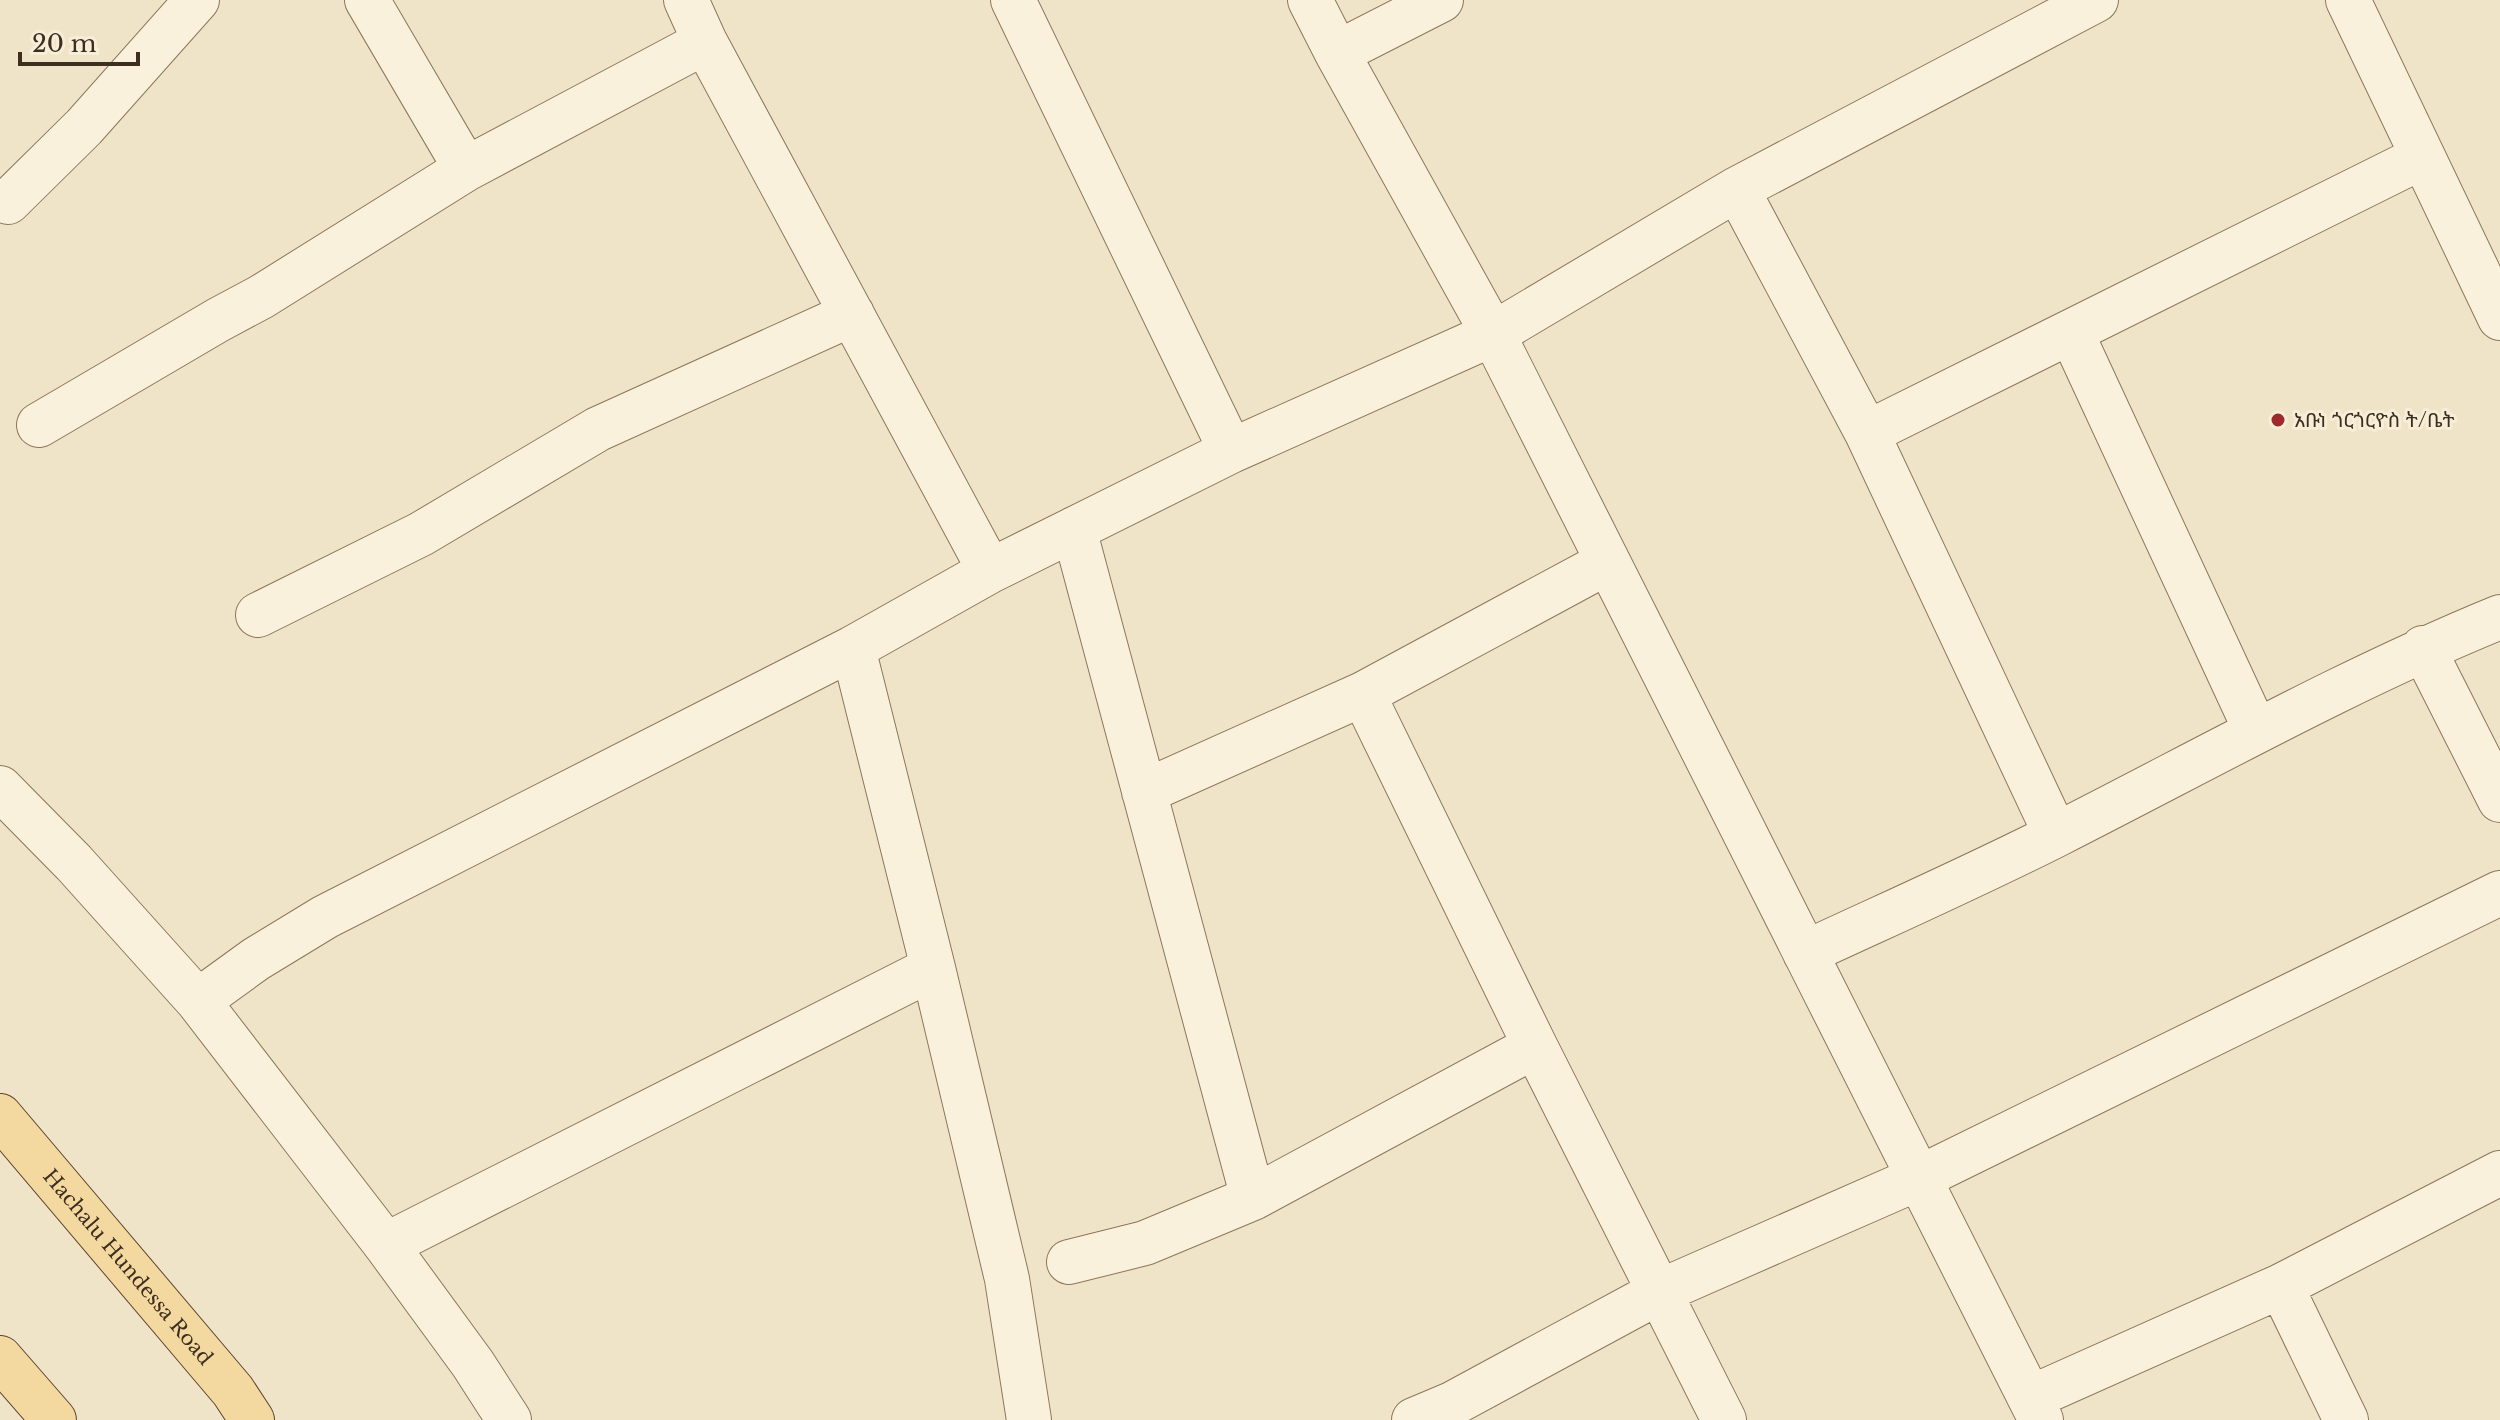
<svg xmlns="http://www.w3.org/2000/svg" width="2500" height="1420" viewBox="0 0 2500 1420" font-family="'Libre Baskerville','Noto Sans Ethiopic',serif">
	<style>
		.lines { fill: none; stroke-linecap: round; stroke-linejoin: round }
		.minor-casing { stroke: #8d765c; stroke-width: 46 }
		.major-casing { stroke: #5b4430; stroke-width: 46 }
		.minor { stroke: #faf1dc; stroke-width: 44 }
		.major { stroke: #f3d9a0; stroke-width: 44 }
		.poi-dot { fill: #9e2a2b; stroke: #f7eed8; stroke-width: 3 }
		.labels { text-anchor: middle; stroke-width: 6; stroke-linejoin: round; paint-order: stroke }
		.poi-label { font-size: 20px; fill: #3d2e20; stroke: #f7eed8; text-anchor: start }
		.street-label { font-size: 20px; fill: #3d2e20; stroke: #f7eed8 }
	</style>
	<rect width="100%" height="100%" fill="#f0e4c8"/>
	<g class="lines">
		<g class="minor-casing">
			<path id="minor" d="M367,0L466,169
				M686,0L705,42L990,571
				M1013,0L1231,451
				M1310,0L1337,53L1493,334L2041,1420
				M2348,0L2500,318
				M1337,53L1441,0
				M1737,189L1867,433L2056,835
				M8,202L84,127L197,0
				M2071,332L2256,731
				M39,425L218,320L261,297L466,169L705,42
				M1867,433L2422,157
				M1074,529L1253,1198
				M1608,562L1363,694L1535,1046L1724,1420
				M258,615L421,534L598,429L852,314
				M2423,648L2500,800
				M0,788L74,863L198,1001L386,1245L473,1364L509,1420
				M1144,792L1363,694
				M1805,953C1889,914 1975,876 2058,834C2204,760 2348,679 2500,617
				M198,1001L256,959L325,917L853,648
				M386,1245L933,968
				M1069,1262L1145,1243L1253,1198L1535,1046
				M2281,1286L2346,1420
				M2030,1398L2281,1286L2500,1173
				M1029,1420L1007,1279L933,968L853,648L990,571L1231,451L1493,334L1737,189L2096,0
				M1414,1420L1452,1404L1661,1291L1921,1177L2500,893"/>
		</g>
		<g class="major-casing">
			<g id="major">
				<path id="s1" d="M0,1116L233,1391L252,1420"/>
				<path d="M0,1358L54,1420"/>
			</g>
		</g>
		<use href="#minor" class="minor"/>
		<use href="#major" class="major"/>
	</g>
	<circle class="poi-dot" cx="2278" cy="420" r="8"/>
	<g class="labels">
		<g class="poi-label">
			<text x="2294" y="427">አቡነ ጎርጎርዮስ ት/ቤት</text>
		</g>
		<g class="street-label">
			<text dy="7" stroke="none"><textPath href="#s1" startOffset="198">Hachalu Hundessa Road</textPath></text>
		</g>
	</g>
	<path d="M20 52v12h118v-12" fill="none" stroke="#3d2e20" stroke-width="4"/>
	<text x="32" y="52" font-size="24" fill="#3d2e20" stroke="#f7eed8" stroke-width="6" paint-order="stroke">20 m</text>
</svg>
